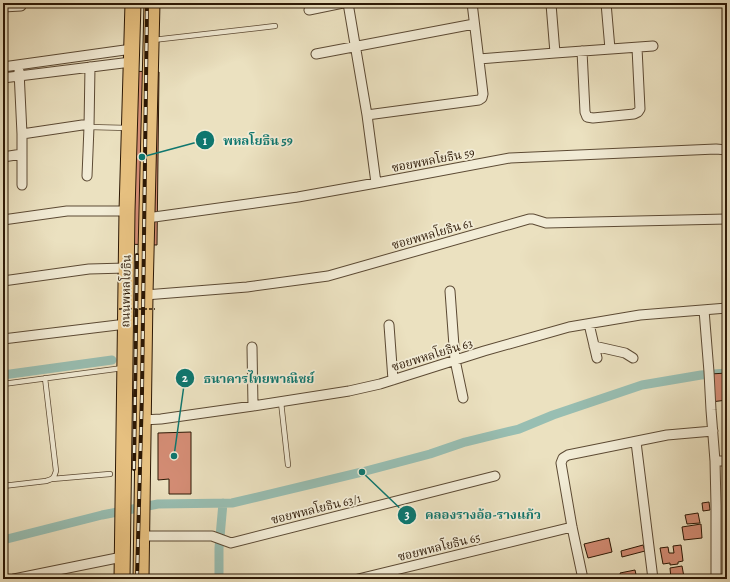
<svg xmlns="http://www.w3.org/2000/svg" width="730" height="582" viewBox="0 0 730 582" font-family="Alegreya,'Noto Serif Thai',serif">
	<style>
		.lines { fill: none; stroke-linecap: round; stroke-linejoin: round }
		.canal { stroke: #98beb2; stroke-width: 9 }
		.building { fill: #d38c74; stroke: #2c1805 }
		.lane-casing { stroke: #5c4a34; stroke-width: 6 }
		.street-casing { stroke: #5c4a34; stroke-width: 11 }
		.primary-casing { stroke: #2c1805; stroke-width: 17 }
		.lane { stroke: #f2ecd6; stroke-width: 4.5 }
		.street { stroke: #f2ecd6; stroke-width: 9 }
		.primary { stroke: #e6c080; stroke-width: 15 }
		.rail-casing { stroke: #2c1805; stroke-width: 4 }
		.rail { stroke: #f2ecd6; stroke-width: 2.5; stroke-dasharray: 8; stroke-linecap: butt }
		.path-bridge { stroke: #2c1805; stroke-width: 1.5; stroke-dasharray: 3 2; stroke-linecap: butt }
		.labels { text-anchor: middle; stroke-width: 3.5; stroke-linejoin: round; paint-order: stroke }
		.street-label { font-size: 12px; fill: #2c1805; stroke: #f2ecd6 }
		.leader { fill: none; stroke: #0f766e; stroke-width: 1.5 }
		.callout-dot { fill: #0f766e; stroke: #f2ecd6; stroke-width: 1.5 }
		.mark-label { font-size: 12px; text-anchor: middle; font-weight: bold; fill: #fff }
		.callout-label { font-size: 13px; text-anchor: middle; font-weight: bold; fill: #0f766e; stroke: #f2ecd6; stroke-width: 3.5; stroke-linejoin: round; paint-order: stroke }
	</style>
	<rect width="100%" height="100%" fill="#ebe1c0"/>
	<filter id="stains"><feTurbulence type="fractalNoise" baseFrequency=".005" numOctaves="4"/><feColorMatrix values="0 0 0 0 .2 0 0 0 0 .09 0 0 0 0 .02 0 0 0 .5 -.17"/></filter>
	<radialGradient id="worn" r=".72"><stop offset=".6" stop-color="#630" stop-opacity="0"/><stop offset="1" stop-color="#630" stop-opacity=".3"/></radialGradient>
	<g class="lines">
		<path class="canal" d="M3,375L112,360
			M3,540L7,539L102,515L158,504L232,503L362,472L430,454L465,442L519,429L553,415L642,385L701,375L727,373
			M219,579V548L223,503"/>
	</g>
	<path class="building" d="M127,71L159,72L157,245L124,244Z
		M727,373V400L711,402L710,374Z
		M191,432V494H169V479L158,480V433Z
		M709,502L710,510L703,511L702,503Z
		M698,513L700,523L687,524L685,515Z
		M701,524L702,538L684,540L682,527Z
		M609,538L612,552L588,558L584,544Z
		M643,545L645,551L622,557L621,551Z
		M681,545L683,561L678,562V564L670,565V563L663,564L660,548L668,547L669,553H674L673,546Z
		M682,566L684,577L671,579L670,568Z
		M635,570L637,579H622L620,573Z
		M616,575L617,579H602V578Z"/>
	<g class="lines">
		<g class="lane-casing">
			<path id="lane" d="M153,40L275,26
				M89,127L128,128
				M3,384L123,368
				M281,402L288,465
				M52,479L110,474
				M3,486L46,481C53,479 54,478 56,471L45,378"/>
		</g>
		<g class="street-casing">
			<path id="street" d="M348,3L367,115L376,183
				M606,3L610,49
				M551,4L555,53
				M3,7L21,6
				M309,10L343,3
				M582,51L585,112L587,117L593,118L634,114L638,112L640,109L637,48
				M316,54L474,24
				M479,59L555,53L653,46
				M3,67L132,49
				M19,71L22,134V185
				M3,78L131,62
				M367,115L479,100L482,98L483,94L472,3
				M22,134L89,124
				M3,157L22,154
				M87,176L89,127L90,67
				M147,218L298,197L376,183L510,158L716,149L727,150
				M3,220L67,211H127
				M3,281L89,269L126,268
				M450,291L455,360L463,398
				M145,295L247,287L328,276L529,219H533L546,223L727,219
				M704,310L709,372L711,410L715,461L716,505V579
				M589,324L597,358
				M389,325L393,380
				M3,339L126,324
				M594,346L625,353L633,358
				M252,347L253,406
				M143,420L161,419L253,406L349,391L380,384L484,351L569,327L640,315L727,308
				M636,442L653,579
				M715,461H727
				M142,536H212L231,543L495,476
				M14,579L122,557
				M358,579L572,527
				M583,579L572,527L561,463L563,458L568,455L667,435L713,431"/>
		</g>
		<g class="primary-casing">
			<path id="primary" d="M122,579L127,211L133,3
				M141,579L145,295L152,3"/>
		</g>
		<use href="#lane" class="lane"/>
		<use href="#street" class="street"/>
		<use href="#primary" class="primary"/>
		<g class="rail-casing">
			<path id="rail" d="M134,469L137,255
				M137,579L142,392L147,3"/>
		</g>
		<use href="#rail" class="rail"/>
		<path class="path-bridge" d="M119,309H155"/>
	</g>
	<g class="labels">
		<g class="street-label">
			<text transform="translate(433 160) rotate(-11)" y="4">ซอยพหลโยธิน 59</text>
			<text transform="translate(432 234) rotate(-16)" y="4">ซอยพหลโยธิน 61</text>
			<text transform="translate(126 291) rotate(-89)" y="4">ถนนพหลโยธิน</text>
			<text transform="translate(432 355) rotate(-17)" y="4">ซอยพหลโยธิน 63</text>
			<text transform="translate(316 509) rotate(-14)" y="4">ซอยพหลโยธิน 63/1</text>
			<text transform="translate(439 547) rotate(-14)" y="4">ซอยพหลโยธิน 65</text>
		</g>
	</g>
	<path class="leader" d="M142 157L205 140M174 456L185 378M362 472L407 515"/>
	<g class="callout-dot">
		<circle cx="142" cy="157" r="4"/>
		<circle cx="174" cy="456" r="4"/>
		<circle cx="362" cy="472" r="4"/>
		<circle cx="205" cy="140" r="10"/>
		<circle cx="185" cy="378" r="10"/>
		<circle cx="407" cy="515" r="10"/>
	</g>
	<g class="mark-label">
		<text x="205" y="145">1</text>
		<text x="185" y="382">2</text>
		<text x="407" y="519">3</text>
	</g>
	<g class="callout-label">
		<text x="258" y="145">พหลโยธิน 59</text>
		<text x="259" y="383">ธนาคารไทยพาณิชย์</text>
		<text x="483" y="519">คลองรางอ้อ-รางแก้ว</text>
	</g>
	<rect width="730" height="582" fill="none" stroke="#ebe1c0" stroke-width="16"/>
	<rect x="4" y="4" width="722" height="574" fill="none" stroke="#2c1805" stroke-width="2"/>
	<rect x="8" y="8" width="714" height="566" fill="none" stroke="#2c1805"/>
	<rect width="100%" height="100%" filter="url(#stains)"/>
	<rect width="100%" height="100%" fill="url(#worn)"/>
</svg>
